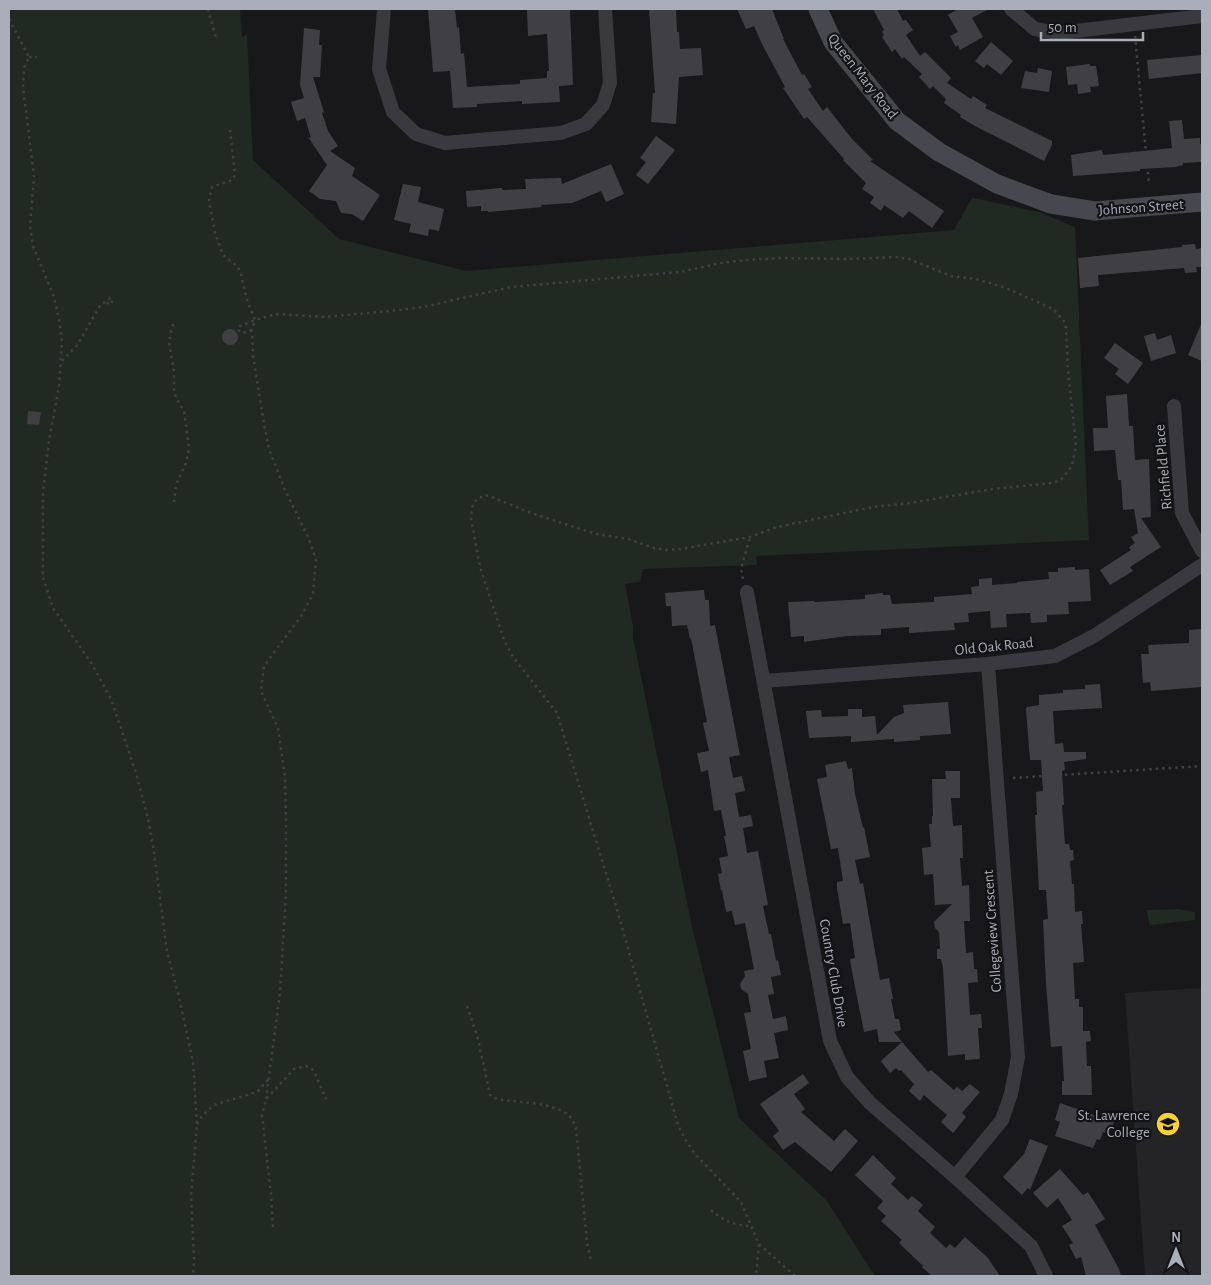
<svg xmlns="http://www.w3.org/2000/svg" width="1211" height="1285" viewBox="0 0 1211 1285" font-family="'Alegreya Sans',sans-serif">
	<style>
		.built { fill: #242427 }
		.green { fill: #202922 }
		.building { fill: #404044 }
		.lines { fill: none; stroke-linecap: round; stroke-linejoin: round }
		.path { stroke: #3f4046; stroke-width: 2.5; stroke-dasharray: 2.5 4; stroke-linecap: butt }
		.street { stroke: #39393f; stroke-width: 14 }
		.secondary { stroke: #47484f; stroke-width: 19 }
		.labels { text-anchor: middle; stroke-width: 4.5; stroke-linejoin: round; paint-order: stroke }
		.street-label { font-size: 15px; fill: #aaadba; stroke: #131315 }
		.poi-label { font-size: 15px; fill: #aaadba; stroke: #131315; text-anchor: end }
	</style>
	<rect width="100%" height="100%" fill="#18181a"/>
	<path class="built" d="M1202,988V1276H1145L1125,993Z"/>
	<path class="green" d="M9,9H240L242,37L247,35L253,160L339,239L466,271L954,230L972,198L1039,212L1075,227L1089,540L756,556L757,565L643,569L640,582L625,584L633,626V637L691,922L739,1118L827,1201L875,1276H9Z
		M1178,909L1195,912V920L1150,925L1146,910Z"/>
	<path class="building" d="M428,9H455L457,28L459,27L461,54L464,53L467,87L520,84V80L547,78V71H549L547,34L528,36L527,9H570L573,85L559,86L560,102L522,104V101L477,104V107L453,108L450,71L433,72Z
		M649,9H676L677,32H679L680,49L701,48L703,75L679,77L676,124L651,122L653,93H655Z
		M737,9H772L784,39H783L802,75L804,74L812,87L808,89L823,111L827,107L852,139L873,160L870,161L944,211L932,228L909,211L903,218L884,205L881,211L870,203L874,197L862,189L866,183L843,160L844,159L807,117L804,119L783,88L785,87L762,44L754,26L746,29Z
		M873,9H897L903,21L906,20L913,30L906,35L920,56L925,52L951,78L947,83L971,99L973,96L987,105L985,108L1052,141V145L1044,161L975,126L960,117L961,115L944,103L946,99L933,86L930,89L919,77L922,74L904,57L902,59L895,49L892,52L882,37L884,35L882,32L884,30Z
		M958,9H989L972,18L983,37L960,50L958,45L956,47L950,36L958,32L948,15Z
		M304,28L320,30L319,45H322L320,77H313L324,112L322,113L328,131L338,146L330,151L355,168L352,176L380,195L363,221L352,214L341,213L336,201L320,199L309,191L327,165L308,137L311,138L305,118L297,121L291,102L304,98L300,85Z
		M991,42L1013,61L1001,75L987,64L984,68L975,61Z
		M1202,55V73L1149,79L1147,60Z
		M1090,64V66H1096L1099,86L1090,87L1091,92L1078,94L1077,84L1068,85L1066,67Z
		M1038,68L1052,71L1049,92L1021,88L1025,71L1037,73Z
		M1182,120L1184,139L1200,138V144L1202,143V162L1183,163V165L1175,167L1140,169V171L1073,176L1071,155L1102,150L1103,155L1172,148L1169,121Z
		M656,136L675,150L648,184L636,175L646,162L640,158Z
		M611,164L624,194L606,202L601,191L572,203L541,205L542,207L488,212V211H481V206L467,207L466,191L502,188V190L526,189L525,179L561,178L562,184Z
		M403,184L421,187L418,202L444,209L439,231L429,229L428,236L409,232L411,224L394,220Z
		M1195,244L1196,249L1202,248V267H1196L1197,272L1185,273L1184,268L1098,275L1099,286L1080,288L1078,258L1182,247V245Z
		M1202,322V361L1188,355Z
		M222 337a8 8 0 1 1 16 0a8 8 0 1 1-16 0Z
		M1155,333L1157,340L1171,335L1176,353L1151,361L1144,336Z
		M1115,343L1143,363L1128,384L1115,374L1119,369L1104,358Z
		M1127,394L1129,426H1133L1135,460L1149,459L1151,517L1141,518L1161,547L1130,567L1133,571L1110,585L1100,570L1131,550L1129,547L1135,543L1131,537L1138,533L1134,509L1123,510L1121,480H1118L1115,450L1094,451L1093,428H1108L1106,396Z
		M28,411L41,412L39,425L27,424Z
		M1075,567V570L1089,569L1091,601L1068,602L1069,614L1047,615V622L1031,623L1030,613L1006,614L1007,627L991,628L990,611L968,613L969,622L954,623L955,630L909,633V627L881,629V635L847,636L804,642V636L791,637L788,602L814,601L815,602L865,599V595L883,593V595H890L892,604L934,602V597L972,594L971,587L979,586V579L992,578V585L1017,583V582L1049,579L1048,572H1058V568Z
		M704,590L705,600H709L710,626L715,625L740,755L729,757L733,778L742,776L745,791L735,793L739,817L751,815L753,826L743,828L747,853L758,851L768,905L763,906L769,934H771L776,961L778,960L781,975L771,977L774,994L768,995L773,1019L786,1016L788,1030L774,1033L779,1058L764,1061L767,1077L749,1081L743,1051L751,1049L744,1013L751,1012L748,994L741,989L740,984L745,976L744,971L754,969L745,923L735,925L732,911L726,912L722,890L721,891L718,874L722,873L719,858L728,856L724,836H726L721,810L714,811L708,770L701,772L697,753L709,751L703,723L707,722L691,638L690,639L687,625L672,626L671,606H666L665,593Z
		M1202,629V687L1151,691L1150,682L1143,683L1141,654H1149L1148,645L1189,643V630Z
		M1100,684L1102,708L1053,711L1055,744L1063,743L1064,752H1086V759L1064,762L1065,770L1062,771L1064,805H1062L1065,844H1069L1070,850H1073L1074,860L1070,861L1072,884H1074L1075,912L1082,911L1083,924H1081L1084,962L1073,963L1075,999H1079V1007H1083V1031H1090L1091,1041L1086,1042L1087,1066H1091L1092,1095H1062V1081H1064L1062,1046L1051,1047L1046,984L1043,920L1048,919L1046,890H1039L1035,815H1037L1036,792L1043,791L1041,760H1030L1026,709L1027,707L1039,705V695L1063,693V690L1085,689V685Z
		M948,702L951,734L920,736V740L894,742V739L851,742V736L809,738L806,711L821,710L822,717L848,716V709H862V717L875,716L877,735L894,717L904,713L903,705Z
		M846,761L848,769L852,768L855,794L863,828L864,827L870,857L855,860L860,884L863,883L880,980L889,978L893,999H891L895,1019H899L901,1030L894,1032L902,1042H879L877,1029L864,1032L853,977L850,959L855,958L850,923L843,924L837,888V882L843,881L838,848L831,849L817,779L827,777L825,765Z
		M945,771H960V798H951L953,826L962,825L963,858H960L962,886L969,885L970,921H964L966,953L973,952L974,969H977L978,982L968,983L970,1015L981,1014L982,1028H978L980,1059L965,1060V1054L948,1056L943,968L941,959H937V949H940L939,932L935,928L934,922L952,904L935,905L933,874L924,875L922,848L931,847L929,824H932V816H933L932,779H946Z
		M902,1042L928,1072L931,1070L954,1090L957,1087L962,1091L970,1084L980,1092L962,1113L966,1117L953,1133L941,1122L947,1115L924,1095L920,1101L909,1091L914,1084L901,1070L899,1071L896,1068L890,1073L881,1061Z
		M803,1074L809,1083L794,1094L805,1109L801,1112L834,1141L845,1129L858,1141L831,1172L795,1142L783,1150L773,1136L779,1131L760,1104Z
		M1060,1103L1114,1122L1110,1135L1103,1132L1100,1140L1097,1139L1093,1148L1055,1136L1060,1122L1055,1120Z
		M1030,1139L1048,1146L1030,1190L1028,1188L1022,1195L1003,1177L1024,1154Z
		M873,1155L896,1178L891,1184L908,1200L912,1196L923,1205L918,1211L935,1227L930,1233L946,1248L950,1244L955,1248L965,1237L988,1258L1000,1276H932L922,1267L923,1266L899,1243L902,1240L881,1221L886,1216L877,1208L883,1201L855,1175Z
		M1060,1169L1083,1195L1088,1192L1105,1219L1095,1225L1119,1269L1121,1276H1086L1081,1257L1076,1259L1069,1245L1073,1243L1062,1226L1072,1220L1058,1198L1047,1208L1033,1193Z"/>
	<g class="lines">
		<path class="path" d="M208,9L216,38
			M9,19L29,57L24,68L23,86L34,177L30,226L33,246L54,297L60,324L62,343L59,386L49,441L43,493V577L53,608L92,664L111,699L136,773L148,819L154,852L167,952L178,993L193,1062L197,1125L191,1195L194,1258L193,1276
			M1135,36L1149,184
			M29,57H37
			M230,130L235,175L232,180L212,187L209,200L215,233L223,255L238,267L241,274L247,300L255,320L252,330L253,355L264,424L269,449L285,490L309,539L316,560L313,594L301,616L264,666L261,691L278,728L285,777L286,819V893L280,993L266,1099
			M173,324L169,342L174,372V391L176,398L184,411L189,448L186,463L176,485L174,502
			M252,330L243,333L239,331L238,327L255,320L276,314L325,317L399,310L423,307L511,287L680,272L721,263L746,260L781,258L846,259L898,257L909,259L951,276L976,279L1006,288L1053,309L1064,321L1066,328L1068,370L1076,446L1072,466L1061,480L1052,483L993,489L910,503L873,507L777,527L750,537L680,549L666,550L654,548L628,539L596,534L574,527L531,513L489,496L484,495L474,502L472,508L471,518L480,567L504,640L513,657L557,713L616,906L678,1125L685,1139L696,1155L741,1202L759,1244L756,1276
			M62,361L77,345L100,306L110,298L113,300L110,305L105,301
			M743,579L741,569L750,537
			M1013,778L1202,766
			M467,1006L478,1039L490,1095L494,1098L502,1100C520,1102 554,1103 568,1115C572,1118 574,1123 576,1128L587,1242L591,1260
			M197,1124L203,1115L214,1105L257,1092L268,1080
			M711,1210C723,1221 734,1225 750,1226
			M273,1227L271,1194L262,1115L266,1099L294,1069L306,1066L311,1068L315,1073L326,1099
			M759,1244L795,1276"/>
		<path class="street" d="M384,9L379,69L393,112L416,134L445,143L561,133L586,124L603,105L610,83L605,9
			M1011,9L1035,29L1059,33L1202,16
			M1174,406L1182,513L1202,551
			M747,592L830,1041L847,1077L870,1103L955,1177L1031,1246L1046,1276
			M764,681L988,664L1055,656L1094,636L1202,565
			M955,1177L1002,1120L1011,1094L1018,1057L988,664"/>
		<path class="secondary" d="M818,9L833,42L897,121L939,152L997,184L1051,204L1095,211L1202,202"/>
	</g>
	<defs>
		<g id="university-disc" transform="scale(1.25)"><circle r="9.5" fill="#f7d034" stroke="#131315"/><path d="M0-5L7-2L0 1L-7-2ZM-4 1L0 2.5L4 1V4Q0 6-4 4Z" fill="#111"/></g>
	</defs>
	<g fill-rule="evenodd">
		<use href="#university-disc" x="1168" y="1124"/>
	</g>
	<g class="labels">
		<g class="street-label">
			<text transform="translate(863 76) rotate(52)" y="5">Queen Mary Road</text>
			<text transform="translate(1141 207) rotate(-4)" y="5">Johnson Street</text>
			<text transform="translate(1163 467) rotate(-95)" y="5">Richfield Place</text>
			<text transform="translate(994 646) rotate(-6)" y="5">Old Oak Road</text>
			<text transform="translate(992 931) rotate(-94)" y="5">Collegeview Crescent</text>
			<text transform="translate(834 973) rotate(80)" y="5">Country Club Drive</text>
		</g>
		<g class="poi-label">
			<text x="1150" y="1120">St. Lawrence<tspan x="1150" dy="17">College</tspan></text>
		</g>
	</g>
	<rect width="1211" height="1285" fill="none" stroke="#aaadba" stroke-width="20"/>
	<g transform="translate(1176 1250)" stroke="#131315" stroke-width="4" paint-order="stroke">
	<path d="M0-4L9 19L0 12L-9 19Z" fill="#aaadba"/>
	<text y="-8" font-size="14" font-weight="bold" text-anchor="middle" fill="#aaadba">N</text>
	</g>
	<path d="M1041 32v8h102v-8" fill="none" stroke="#aaadba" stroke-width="2.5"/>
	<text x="1048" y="32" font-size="15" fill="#aaadba" stroke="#131315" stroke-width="4" paint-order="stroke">50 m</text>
</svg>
